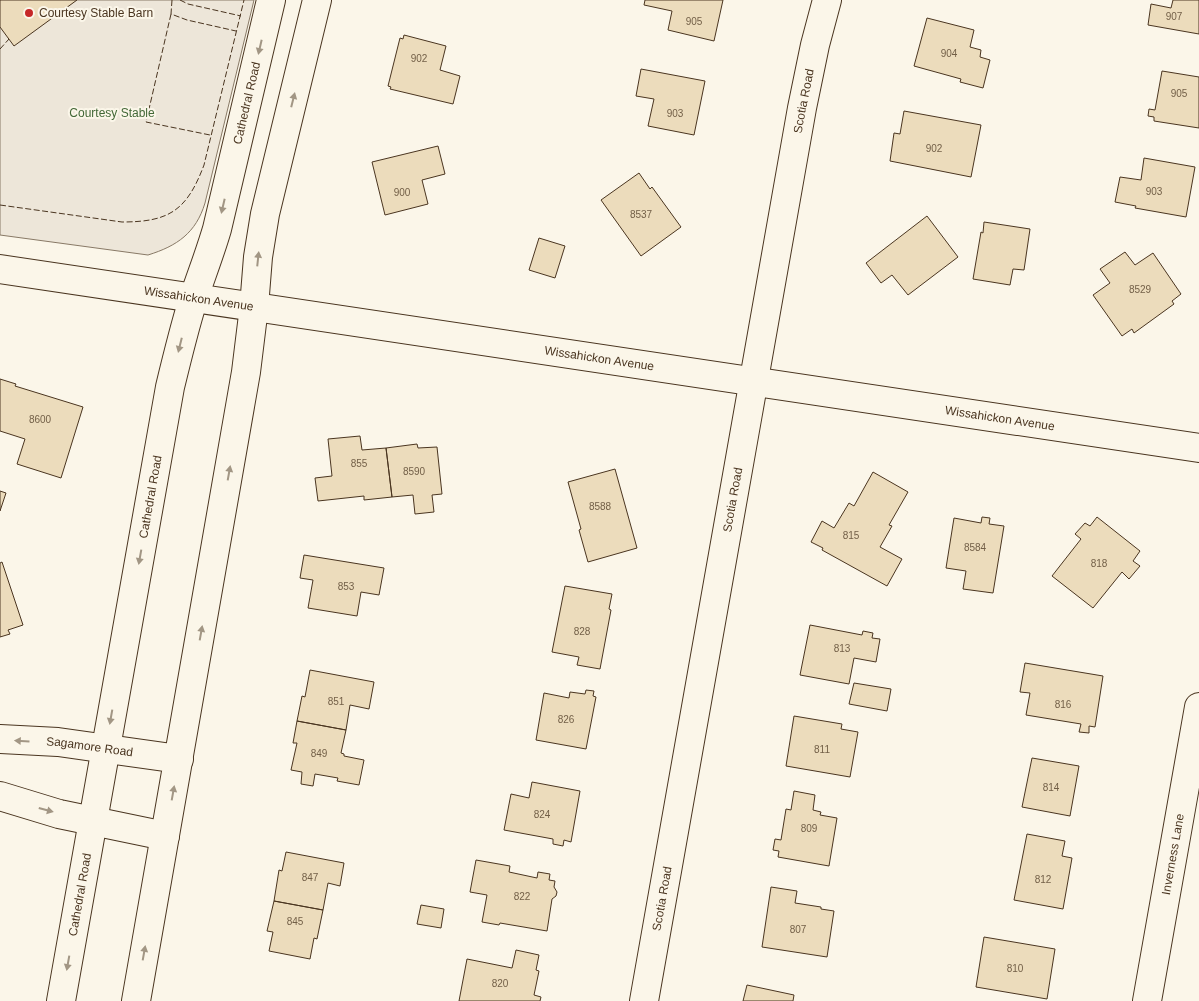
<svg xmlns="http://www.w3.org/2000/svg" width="1199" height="1001" viewBox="0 0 1199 1001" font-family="Arial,sans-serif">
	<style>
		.green { fill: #ede6d9; stroke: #887966 }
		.building { fill: #ecdcbc; stroke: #4a3520 }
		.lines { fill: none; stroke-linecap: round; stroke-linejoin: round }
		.minor-casing { stroke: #4a3520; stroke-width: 30 }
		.minor { stroke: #fbf6e9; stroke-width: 28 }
		.fence { stroke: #4a3520; stroke-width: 1; stroke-dasharray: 6 2.5; stroke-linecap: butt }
		.oneway { fill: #a29684 }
		.poi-dot { fill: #c62828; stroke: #fbf6e9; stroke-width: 2 }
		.labels { text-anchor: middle; stroke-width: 4; stroke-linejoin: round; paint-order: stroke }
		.number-label { font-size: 10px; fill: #725f47 }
		.poi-label { font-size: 12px; fill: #4a3520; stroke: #fbf6e9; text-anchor: start }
		.street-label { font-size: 12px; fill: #4a3520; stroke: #fbf6e9 }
		.park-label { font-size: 12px; fill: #436837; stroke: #fbf6e9 }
	</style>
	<rect width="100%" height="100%" fill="#fbf6e9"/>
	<path class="green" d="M0,0H254L205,203C196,233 177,246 148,255L0,235Z"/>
	<path class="building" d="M0,0H77L14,46L0,27Z
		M645,0H723L714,41L668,30L672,11L644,5Z
		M1173,0H1199V34L1148,25L1151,4L1171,8Z
		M927,18L974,30L970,47L981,50L980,57L990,60L983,88L960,82L961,79L914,66Z
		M404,35L446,46L440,70L460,76L453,104L390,89L391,87L388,86L400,38L403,39Z
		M641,69L705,81L694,135L648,126L654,99L636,96Z
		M1162,71L1199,77V128L1154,121V117L1148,116L1149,109L1155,110Z
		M904,111L981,125L971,177L890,161L894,133L900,134Z
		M438,146L445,174L422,180L428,204L385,215L372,162Z
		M1144,158L1195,167L1186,217L1135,208L1136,206L1115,202L1120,177L1141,180Z
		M639,173L650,189L652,187L681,227L641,256L601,200Z
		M927,216L958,257L908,295L892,275L881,283L866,263Z
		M984,222L1030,229L1024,270L1013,269L1010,285L973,279L981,232L983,233Z
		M539,238L565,246L555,278L529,270Z
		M1125,252L1135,265L1153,253L1181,294L1172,301L1174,304L1134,333L1132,329L1122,336L1093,295L1110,283L1100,269Z
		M0,379L16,384L15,386L83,407L61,478L17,464L25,439L0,431Z
		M360,436L362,450L386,448L392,497L364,500V496L318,501L315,478L332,476L328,439Z
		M417,444L418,448L437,447L442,494L432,495L434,512L415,514L413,495L392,497L386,448Z
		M615,469L637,548L588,562L579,530L581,529L568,482Z
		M873,472L908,492L889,525L892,526L880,547L902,559L887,586L822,550L823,548L811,542L822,521L834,528L849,503L854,506Z
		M0,491L6,493L0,511Z
		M982,517L990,518L989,524L1004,526L993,593L963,589L966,571L946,568L954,518L981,523Z
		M1097,517L1140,551L1133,561L1140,566L1129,579L1122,572L1093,608L1052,576L1081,539L1075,534L1085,523L1090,526Z
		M304,555L384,568L379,595L361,592L357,616L308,608L313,580L300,578Z
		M2,562L23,625L8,630L10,634L0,637V563Z
		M565,586L612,594L609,609L611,610L600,669L577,665L579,657L552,652Z
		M810,625L862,635L863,631L873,633L872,638L880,639L876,662L854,658L849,684L800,675Z
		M1025,663L1103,676L1095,727L1089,726V733L1079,732L1081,724L1026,715L1030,693L1020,692Z
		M310,670L374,682L369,709L350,705L346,730L297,721L302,696L305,697Z
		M854,683L891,689L887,711L849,704Z
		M586,690L594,691L593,696L596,697L586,749L536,740L544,693L569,698L570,692L585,694Z
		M794,716L842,724L841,729L858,732L850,777L786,766Z
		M297,721L346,730L341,753L344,754V756L364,760L359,785L337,781L338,778L315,774L313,786L301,784L302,772L291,770L297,743H293Z
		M1032,758L1079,766L1070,816L1022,807Z
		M532,782L580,791L571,842L564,840L563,846L553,844V839L504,830L511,794L529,798Z
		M794,791L815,795L813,810L821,812L820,815L837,818L829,866L778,857L779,851L773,850L775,839L781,840L786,809L791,810Z
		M1027,834L1065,841L1062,856L1072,858L1063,909L1014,900Z
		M286,852L344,863L340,886L328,883L323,910L274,901L279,870L282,871Z
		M476,860L510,866L509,872L537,878L538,872L550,874L549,880L555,881L554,887L557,892L556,896L552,899L547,931L500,923L499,925L482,922L487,895L470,892Z
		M771,887L797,891L795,903L821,907V909L834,911L827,957L762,947Z
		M274,901L323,910L317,939L314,938L310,959L269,951L273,932L267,931Z
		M421,905L444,909L441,928L417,924Z
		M984,937L1055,949L1047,999L976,987Z
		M516,950L539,955L536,970L539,971L534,995L541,997L540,1001H459L467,959L512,968Z
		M747,985L794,995L793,1001H743Z"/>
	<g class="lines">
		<g class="minor-casing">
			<g id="minor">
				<path id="s1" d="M0,269L1199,448"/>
				<path id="s2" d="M0,739L58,742L179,759"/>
				<path d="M0,796L59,814L165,836"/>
				<path id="s3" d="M61,1001L170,387C177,358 184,329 193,300C201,276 210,253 217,229L271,0"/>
				<path d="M136,1001L246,372L254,307L258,257L265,214L317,0"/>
				<path id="s4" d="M644,1001L802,108L815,45L827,0"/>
				<path id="s5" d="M1147,1001L1199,707"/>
			</g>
		</g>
		<use href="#minor" class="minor"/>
		<path class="fence" d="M172,0L171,14L187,20L236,31
			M180,0L188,4L241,16
			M171,14L146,122L210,135
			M0,49L9,39
			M0,205L122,222C170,222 187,210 204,165L244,0"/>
	</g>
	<defs><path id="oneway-solid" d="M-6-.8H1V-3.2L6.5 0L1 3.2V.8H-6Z" transform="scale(1.25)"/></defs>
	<g class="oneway">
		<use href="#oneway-solid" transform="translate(260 47) rotate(103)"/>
		<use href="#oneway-solid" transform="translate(293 100) rotate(-76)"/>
		<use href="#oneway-solid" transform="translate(223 206) rotate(103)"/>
		<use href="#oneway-solid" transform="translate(258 259) rotate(-84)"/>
		<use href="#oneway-solid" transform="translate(180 345) rotate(104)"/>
		<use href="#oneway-solid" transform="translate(229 473) rotate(-80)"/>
		<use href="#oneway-solid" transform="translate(140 557) rotate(100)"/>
		<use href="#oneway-solid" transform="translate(201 633) rotate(-80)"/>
		<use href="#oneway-solid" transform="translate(111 717) rotate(100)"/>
		<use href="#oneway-solid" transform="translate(22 741) rotate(-177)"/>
		<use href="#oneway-solid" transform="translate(173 793) rotate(-80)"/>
		<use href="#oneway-solid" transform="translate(46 810) rotate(15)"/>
		<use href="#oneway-solid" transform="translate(144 953) rotate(-80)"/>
		<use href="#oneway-solid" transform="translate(68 963) rotate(100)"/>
	</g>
	<circle class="poi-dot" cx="29" cy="13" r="5"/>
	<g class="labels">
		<g class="number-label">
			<text x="1174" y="20">907</text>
			<text x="694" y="25">905</text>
			<text x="949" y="57">904</text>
			<text x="419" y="62">902</text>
			<text x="1179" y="97">905</text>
			<text x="675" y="117">903</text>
			<text x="934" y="152">902</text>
			<text x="1154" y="195">903</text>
			<text x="402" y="196">900</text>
			<text x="641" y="218">8537</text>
			<text x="1140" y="293">8529</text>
			<text x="40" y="423">8600</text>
			<text x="359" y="467">855</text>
			<text x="414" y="475">8590</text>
			<text x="600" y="510">8588</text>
			<text x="851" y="539">815</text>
			<text x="975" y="551">8584</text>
			<text x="1099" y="567">818</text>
			<text x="346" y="590">853</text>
			<text x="582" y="635">828</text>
			<text x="842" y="652">813</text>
			<text x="336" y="705">851</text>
			<text x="1063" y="708">816</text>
			<text x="566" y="723">826</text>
			<text x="822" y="753">811</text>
			<text x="319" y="757">849</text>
			<text x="1051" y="791">814</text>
			<text x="542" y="818">824</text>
			<text x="809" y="832">809</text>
			<text x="310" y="881">847</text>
			<text x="1043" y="883">812</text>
			<text x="522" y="900">822</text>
			<text x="295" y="925">845</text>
			<text x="798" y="933">807</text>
			<text x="1015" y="972">810</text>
			<text x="500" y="987">820</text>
		</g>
		<g class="poi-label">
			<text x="39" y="17">Courtesy Stable Barn</text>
		</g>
		<g class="street-label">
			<text dy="4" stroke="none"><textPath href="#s4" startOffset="914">Scotia Road</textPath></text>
			<text dy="4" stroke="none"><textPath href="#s3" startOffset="918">Cathedral Road</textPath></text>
			<text dy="4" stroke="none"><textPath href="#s1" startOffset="201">Wissahickon Avenue</textPath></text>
			<text dy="4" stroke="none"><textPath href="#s1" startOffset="606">Wissahickon Avenue</textPath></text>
			<text dy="4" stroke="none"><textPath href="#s1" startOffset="1011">Wissahickon Avenue</textPath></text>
			<text dy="4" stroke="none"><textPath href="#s3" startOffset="512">Cathedral Road</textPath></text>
			<text dy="4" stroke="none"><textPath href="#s4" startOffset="509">Scotia Road</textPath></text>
			<text dy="4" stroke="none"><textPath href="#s2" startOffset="90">Sagamore Road</textPath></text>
			<text dy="4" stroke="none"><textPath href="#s5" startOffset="149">Inverness Lane</textPath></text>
			<text dy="4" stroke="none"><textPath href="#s3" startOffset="108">Cathedral Road</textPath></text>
			<text dy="4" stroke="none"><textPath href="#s4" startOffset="104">Scotia Road</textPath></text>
		</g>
		<g class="park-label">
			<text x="112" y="117">Courtesy Stable</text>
		</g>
	</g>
</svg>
